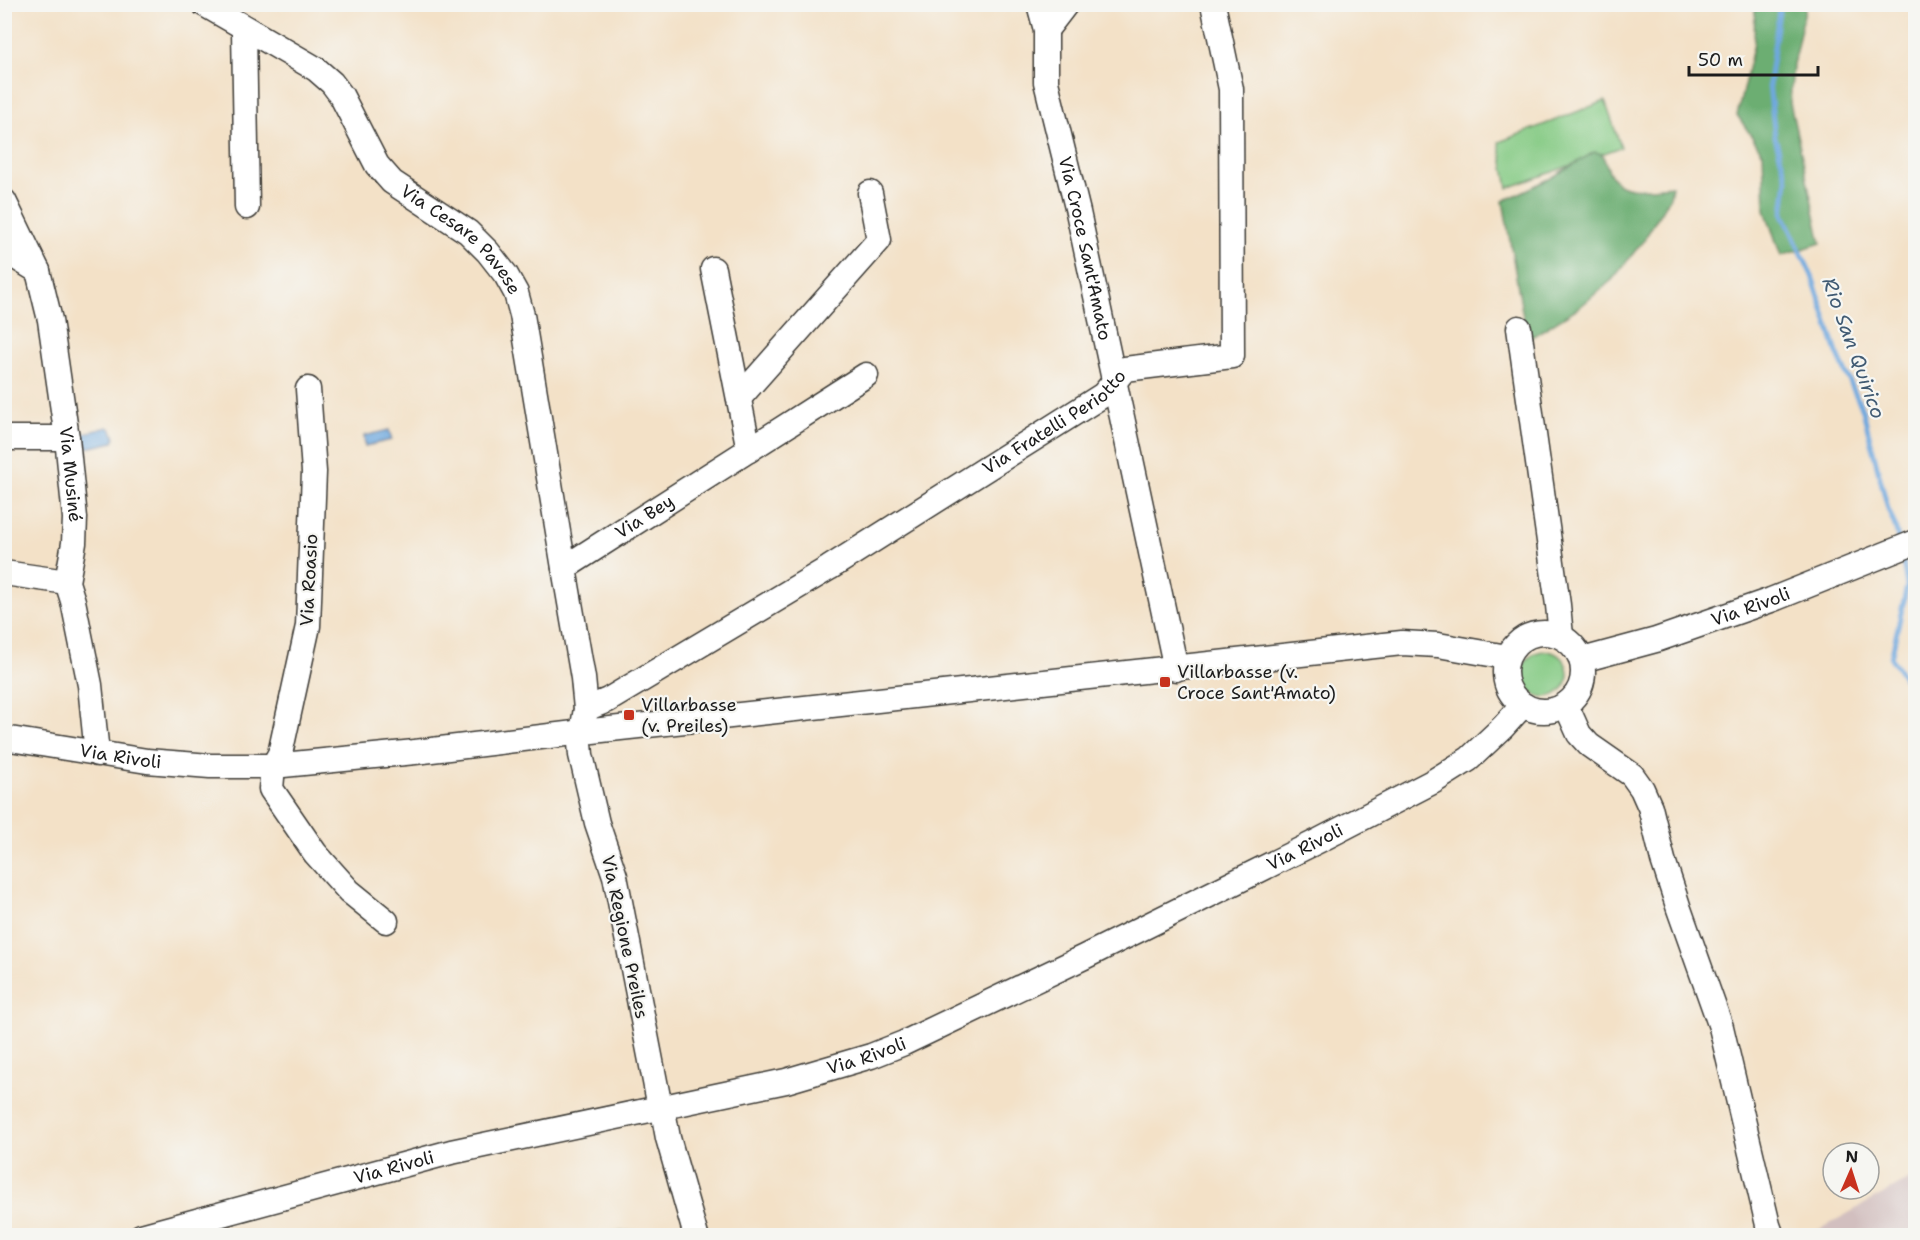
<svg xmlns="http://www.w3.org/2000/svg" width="1920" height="1240" viewBox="0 0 1920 1240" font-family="'Shantell Sans',sans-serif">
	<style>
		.industrial { fill: #d2bfbf }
		.green { fill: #85ca84; stroke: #507350; stroke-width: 1.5 }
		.forest { fill: #6cae72; stroke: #446547; stroke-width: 1.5 }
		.water { fill: #6ea8de; stroke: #45627d; stroke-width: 1.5 }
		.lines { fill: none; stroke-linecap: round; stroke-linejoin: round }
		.stream { stroke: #6ea8de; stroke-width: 5 }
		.minor-casing { stroke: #3c3a36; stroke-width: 27 }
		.minor { stroke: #fff; stroke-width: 24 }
		.poi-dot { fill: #c8321e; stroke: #f6f6f2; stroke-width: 2 }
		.labels { text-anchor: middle; stroke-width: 4.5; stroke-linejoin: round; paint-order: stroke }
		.street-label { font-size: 18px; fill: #1c1c1c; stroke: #f6f6f2 }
		.poi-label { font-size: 18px; fill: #1c1c1c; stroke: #f6f6f2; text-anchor: start }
		.water-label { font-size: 20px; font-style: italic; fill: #415b73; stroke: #f6f6f2 }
	</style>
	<rect width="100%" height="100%" fill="#f6f6f2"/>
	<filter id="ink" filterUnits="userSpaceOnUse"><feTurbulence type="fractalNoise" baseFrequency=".0167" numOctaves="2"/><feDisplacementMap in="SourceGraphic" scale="12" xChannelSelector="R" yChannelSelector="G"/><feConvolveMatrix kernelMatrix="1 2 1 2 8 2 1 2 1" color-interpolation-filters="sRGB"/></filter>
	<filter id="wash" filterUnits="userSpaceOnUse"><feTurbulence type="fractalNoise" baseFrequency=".008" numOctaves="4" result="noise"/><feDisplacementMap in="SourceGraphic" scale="24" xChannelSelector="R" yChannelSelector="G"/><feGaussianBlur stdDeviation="1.35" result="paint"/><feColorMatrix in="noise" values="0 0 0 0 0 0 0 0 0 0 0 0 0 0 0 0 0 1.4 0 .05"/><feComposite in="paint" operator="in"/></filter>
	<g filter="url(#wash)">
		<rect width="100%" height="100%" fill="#f3e1c7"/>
		<path class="industrial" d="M1915,1176V1235H1809Z"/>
		<path class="green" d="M1605,101L1621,147L1508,188L1499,142Z
			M1522 674a23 23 0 1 1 46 0a23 23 0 1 1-46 0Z
			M703,1227L723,1235H572Z"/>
		<path class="forest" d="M1755,5H1806L1793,65L1790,103L1821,243L1781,256L1765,210L1763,153L1737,115L1754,43Z
			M1594,152L1602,154C1605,161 1608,170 1612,177C1623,195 1654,187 1672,186L1670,197L1644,240L1612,280L1581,306L1527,340L1503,201L1551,178Z"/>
		<path class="water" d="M108,427L112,430L115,437L113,442L87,448L83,434Z
			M389,430L392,440L365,446L364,436Z"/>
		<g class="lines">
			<path class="stream" d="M1780,4L1769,84L1775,137L1787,180L1783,214L1812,276L1837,353L1863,411L1888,509L1895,526L1899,543
				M1902,554L1907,586L1891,658L1916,696"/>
		</g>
	</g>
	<g filter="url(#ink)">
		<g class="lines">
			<g class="minor-casing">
				<g id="minor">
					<path id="s1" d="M204,4L316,69L332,83L341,95L377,165L392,182L468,232L488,252L506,275L516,293L522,315L564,568"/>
					<path id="s2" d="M1039,4L1046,30V82L1078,212L1176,669"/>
					<path d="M244,29L247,207"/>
					<path d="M1046,30L1066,4"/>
					<path id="s3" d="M4,201L38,271L50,320L67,438L75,518L74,543L67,582L73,601L90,685L97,754"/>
					<path d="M4,250L38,271"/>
					<path d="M713,269L749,450"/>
					<path d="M1519,328L1558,605L1561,636"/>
					<path d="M308,389L314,472L308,626L280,754L273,766L271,789L315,853L349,891L386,921"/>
					<path d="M739,398L879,240L870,193"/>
					<path d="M4,438H67"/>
					<path d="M4,573L67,582"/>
					<circle cx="1544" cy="672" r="39"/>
					<path id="s4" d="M1582,660L1656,640L1771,600L1916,542"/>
					<path d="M1566,705L1579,734L1589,745L1632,775L1642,789L1650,807L1663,860L1679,909L1721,1027L1768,1225L1772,1236"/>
					<path id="s5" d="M586,709L608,700L829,568L1103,395L1125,369L1232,356L1231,89L1213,4"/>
					<path id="s6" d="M4,738L147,761L210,766H273L415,752L583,732L1402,643L1438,645L1507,657"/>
					<path id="s7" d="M141,1236L451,1152L786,1081L871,1056L904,1043L1084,957L1320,840L1434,781L1469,759L1503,727L1523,705"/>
					<path id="s8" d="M696,1236L668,1138L664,1116L658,1097L615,876L597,823L581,755L580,743L586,709L583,678L564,568L866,375"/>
				</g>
			</g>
			<use href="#minor" class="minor"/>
		</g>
	</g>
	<g class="poi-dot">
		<rect x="1159" y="676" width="12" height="12" rx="3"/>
		<rect x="623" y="709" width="12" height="12" rx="3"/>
	</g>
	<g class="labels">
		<g class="street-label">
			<text dy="6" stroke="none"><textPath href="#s1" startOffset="358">Via Cesare Pavese</textPath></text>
			<text dy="6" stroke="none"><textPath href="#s2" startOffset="250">Via Croce Sant'Amato</textPath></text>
			<text dy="6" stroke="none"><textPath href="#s5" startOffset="550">Via Fratelli Periotto</textPath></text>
			<text dy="6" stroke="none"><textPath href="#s3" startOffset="284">Via Musiné</textPath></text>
			<text dy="6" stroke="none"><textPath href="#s8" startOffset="780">Via Bey</textPath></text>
			<text transform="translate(309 580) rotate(-87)" y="6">Via Roasio</text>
			<text dy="6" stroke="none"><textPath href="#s4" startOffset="177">Via Rivoli</textPath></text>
			<text dy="6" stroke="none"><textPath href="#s6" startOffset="118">Via Rivoli</textPath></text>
			<text dy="6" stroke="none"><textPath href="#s7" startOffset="1234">Via Rivoli</textPath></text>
			<text transform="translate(625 937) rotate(78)" y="6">Via Regione Preiles</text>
			<text dy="6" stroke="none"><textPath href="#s7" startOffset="748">Via Rivoli</textPath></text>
			<text dy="6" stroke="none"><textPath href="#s7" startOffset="262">Via Rivoli</textPath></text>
		</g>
		<g class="poi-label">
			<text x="1177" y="678">Villarbasse (v.<tspan x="1177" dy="21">Croce Sant'Amato)</tspan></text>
			<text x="641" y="711">Villarbasse<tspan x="641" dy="21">(v. Preiles)</tspan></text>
		</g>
		<g class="water-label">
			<text transform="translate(1854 348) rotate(70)" y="7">Rio San Quirico</text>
		</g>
	</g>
	<rect width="1920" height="1240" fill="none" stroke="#f6f6f2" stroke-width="24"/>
	<g transform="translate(1851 1171) rotate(3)"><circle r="28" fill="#f6f6f2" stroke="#9f9f9c" stroke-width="1.5"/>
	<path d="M0-4.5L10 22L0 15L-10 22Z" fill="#c8321e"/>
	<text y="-9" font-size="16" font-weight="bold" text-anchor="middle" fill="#1c1c1c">N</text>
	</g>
	<path d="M1689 66v9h129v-9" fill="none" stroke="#1c1c1c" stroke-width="3"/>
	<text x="1698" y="66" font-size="18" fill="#1c1c1c" stroke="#f6f6f2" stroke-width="4.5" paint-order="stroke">50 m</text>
</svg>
